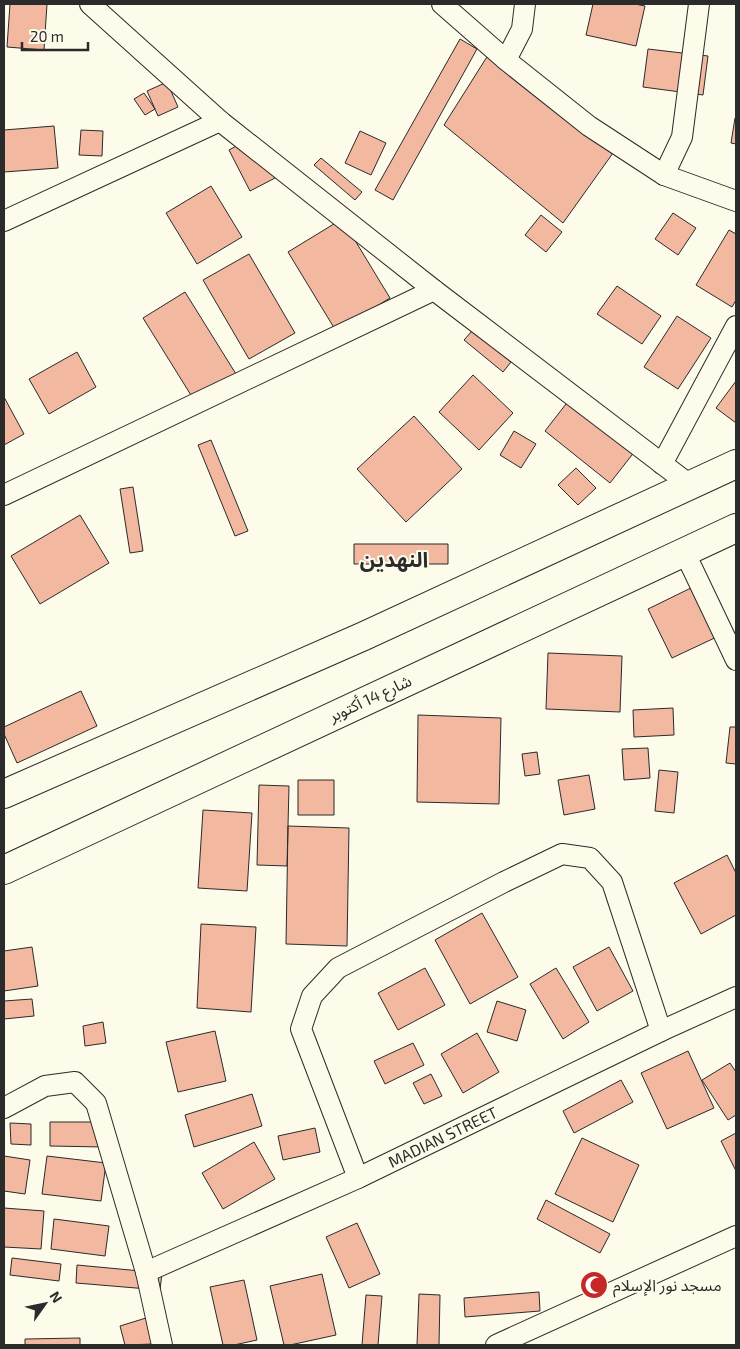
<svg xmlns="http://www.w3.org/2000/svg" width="740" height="1349" viewBox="0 0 740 1349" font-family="'Exo 2','Noto Sans Arabic',sans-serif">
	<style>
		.building { fill: #f2b8a0; stroke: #2b2b2b }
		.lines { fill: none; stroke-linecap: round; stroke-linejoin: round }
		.street-casing { stroke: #2b2b2b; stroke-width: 22 }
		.primary-casing { stroke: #2b2b2b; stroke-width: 30 }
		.street { stroke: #fdfbea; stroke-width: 20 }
		.primary { stroke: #fdfbea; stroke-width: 28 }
		.labels { text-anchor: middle; stroke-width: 4; stroke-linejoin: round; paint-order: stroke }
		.street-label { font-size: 16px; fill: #2b2b2b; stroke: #fdfbea }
		.poi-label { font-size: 16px; fill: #2b2b2b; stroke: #fdfbea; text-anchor: start }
		.district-label { font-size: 21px; font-weight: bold; fill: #2b2b2b; stroke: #fdfbea }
	</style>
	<rect width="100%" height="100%" fill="#fdfbea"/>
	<path class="building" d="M10,4H47L44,50L7,47Z
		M593,4H635L645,6L636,46L586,35Z
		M460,39L477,49L393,200L375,190Z
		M648,49L708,56L703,95L643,87Z
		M490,52L613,153L563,223L444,125Z
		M167,82L178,107L158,116L147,91Z
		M144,93L155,109L145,115L134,99Z
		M735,118H736V144L731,143Z
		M54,126L58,168L4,172V130Z
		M81,130L103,131L102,156L79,155Z
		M360,131L386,143L371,175L345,163Z
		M253,137L275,178L250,191L229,150Z
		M321,158L362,192L355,200L314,165Z
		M211,186L242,237L197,264L166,213Z
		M673,213L696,228L678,255L655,239Z
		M541,215L562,232L546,252L525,235Z
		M342,219L390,298L336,331L288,252Z
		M729,230L736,234V300L732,307L696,285Z
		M249,254L295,333L249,359L203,280Z
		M617,286L661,316L642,344L597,314Z
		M185,292L236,374L194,400L143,318Z
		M677,316L711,338L678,389L644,367Z
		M472,331L511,362L503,372L464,340Z
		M77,352L96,387L49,414L29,379Z
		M473,375L513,413L479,450L439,412Z
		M736,381V423L716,408Z
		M573,395L639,446L610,483L545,431Z
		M4,397L24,434L4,445Z
		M414,416L462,469L406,522L357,469Z
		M514,431L536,444L521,468L500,455Z
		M211,440L248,531L235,536L198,445Z
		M576,468L596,488L578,505L558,485Z
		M133,487L143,551L130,553L120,489Z
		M80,515L109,563L40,604L11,556Z
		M354,544H448V564H354Z
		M697,585L721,635L672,658L648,609Z
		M548,653L622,656L620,712L546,709Z
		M81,691L97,726L17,763L4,734V727Z
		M673,708L674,735L634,737L633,710Z
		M418,715L501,718L499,804L417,802Z
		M730,727H736V764L726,763Z
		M648,748L650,778L624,780L622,749Z
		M537,752L540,774L525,776L522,754Z
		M659,770L678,772L674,813L655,811Z
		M589,775L595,809L564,815L558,780Z
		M298,780H334V815H298Z
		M259,785L289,786L287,866L257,865Z
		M203,810L252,813L247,891L198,888Z
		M288,826L349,828L347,946L286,944Z
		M727,855L736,873V915L701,934L674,883Z
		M482,913L518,977L470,1004L435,940Z
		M201,924L256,927L251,1012L197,1008Z
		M32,947L38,986L4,991V951Z
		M609,947L633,991L597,1011L573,967Z
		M425,968L445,1005L398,1030L378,993Z
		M556,968L589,1022L563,1039L530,984Z
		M32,999L34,1016L4,1019V1001Z
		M497,1001L526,1010L517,1041L487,1032Z
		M103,1022L106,1043L85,1046L83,1026Z
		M215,1031L226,1081L178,1092L166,1042Z
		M477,1033L499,1072L463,1093L441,1054Z
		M413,1043L424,1065L385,1084L374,1061Z
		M688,1051L714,1108L667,1129L641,1073Z
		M730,1063L736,1072V1115L728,1120L702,1080Z
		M431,1074L442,1096L424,1104L413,1083Z
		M621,1080L633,1102L574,1133L563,1111Z
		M252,1094L262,1126L194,1147L185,1115Z
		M50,1122H103V1147L50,1146Z
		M10,1123L31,1124V1145L11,1144Z
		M315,1128L320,1152L283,1160L278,1136Z
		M736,1133V1171L721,1141Z
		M582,1138L639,1165L613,1222L555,1194Z
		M254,1142L275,1179L223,1209L202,1173Z
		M4,1156L30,1160L25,1194L4,1191Z
		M47,1156L106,1163L101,1201L42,1194Z
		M546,1200L610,1234L600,1253L537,1219Z
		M4,1208L44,1211L41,1249L4,1247Z
		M54,1219L109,1226L105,1256L51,1249Z
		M357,1223L380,1274L349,1288L326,1237Z
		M12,1258L61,1264L59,1281L10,1275Z
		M77,1265L162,1273L160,1290L76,1283Z
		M322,1274L336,1335L290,1345H284L270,1286Z
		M244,1280L257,1340L234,1345H223L210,1287Z
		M539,1292L540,1311L465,1317L464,1298Z
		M419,1294L440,1295L439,1345H417Z
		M366,1295L382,1296L378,1345H362Z
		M146,1318L154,1344L125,1345L120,1326Z
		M80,1338V1345H25V1339Z"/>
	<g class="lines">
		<g class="street-casing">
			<g id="street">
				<path d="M90,4L220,121L434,290L690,485"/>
				<path d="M442,4L506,60L589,126L664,175L736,201"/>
				<path d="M506,60L522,29L525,4"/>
				<path d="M664,175L682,137L699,4"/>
				<path d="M4,221L220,121"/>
				<path d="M662,464L736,326"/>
				<path d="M4,495L434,290"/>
				<path d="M684,551L736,660"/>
				<path d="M4,1108L45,1086L75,1082L96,1103L146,1272L162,1345"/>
				<path d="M358,1178L301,1029L312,996L338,968L504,882L562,854L590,858L612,882L661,1031"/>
				<path id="s1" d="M146,1272L358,1178L661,1031L736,997"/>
				<path d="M496,1345L736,1236"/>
			</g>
		</g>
		<g class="primary-casing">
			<path id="primary" d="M4,794L364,636L736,464
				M4,870L736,528"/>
		</g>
		<use href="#street" class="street"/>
		<use href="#primary" class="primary"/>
	</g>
	<defs>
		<g id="mosque-disc" transform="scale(1.4375)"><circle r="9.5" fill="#c62828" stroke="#fdfbea"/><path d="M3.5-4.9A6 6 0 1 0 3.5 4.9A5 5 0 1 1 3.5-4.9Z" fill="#fff"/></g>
	</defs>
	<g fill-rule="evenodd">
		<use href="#mosque-disc" x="594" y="1285"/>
	</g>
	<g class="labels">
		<g class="street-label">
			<text transform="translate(370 698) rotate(-25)" y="6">شارع 14 أكتوبر</text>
			<text dy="6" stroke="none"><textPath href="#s1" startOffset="326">MADIAN STREET</textPath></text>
		</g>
		<g class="poi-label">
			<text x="613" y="1291">مسجد نور الإسلام</text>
		</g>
		<g class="district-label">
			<text x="394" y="567">النهدين</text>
		</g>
	</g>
	<rect width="740" height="1349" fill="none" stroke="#2b2b2b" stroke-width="10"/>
	<g transform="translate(45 1304) rotate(57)" stroke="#fdfbea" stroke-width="4" paint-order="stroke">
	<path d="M0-4L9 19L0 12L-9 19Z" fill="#2b2b2b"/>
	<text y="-8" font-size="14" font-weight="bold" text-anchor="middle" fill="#2b2b2b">N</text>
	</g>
	<path d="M22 42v8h66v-8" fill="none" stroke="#2b2b2b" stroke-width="2.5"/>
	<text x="30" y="42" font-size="15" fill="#2b2b2b" stroke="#fdfbea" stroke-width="4" paint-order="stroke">20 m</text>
</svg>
